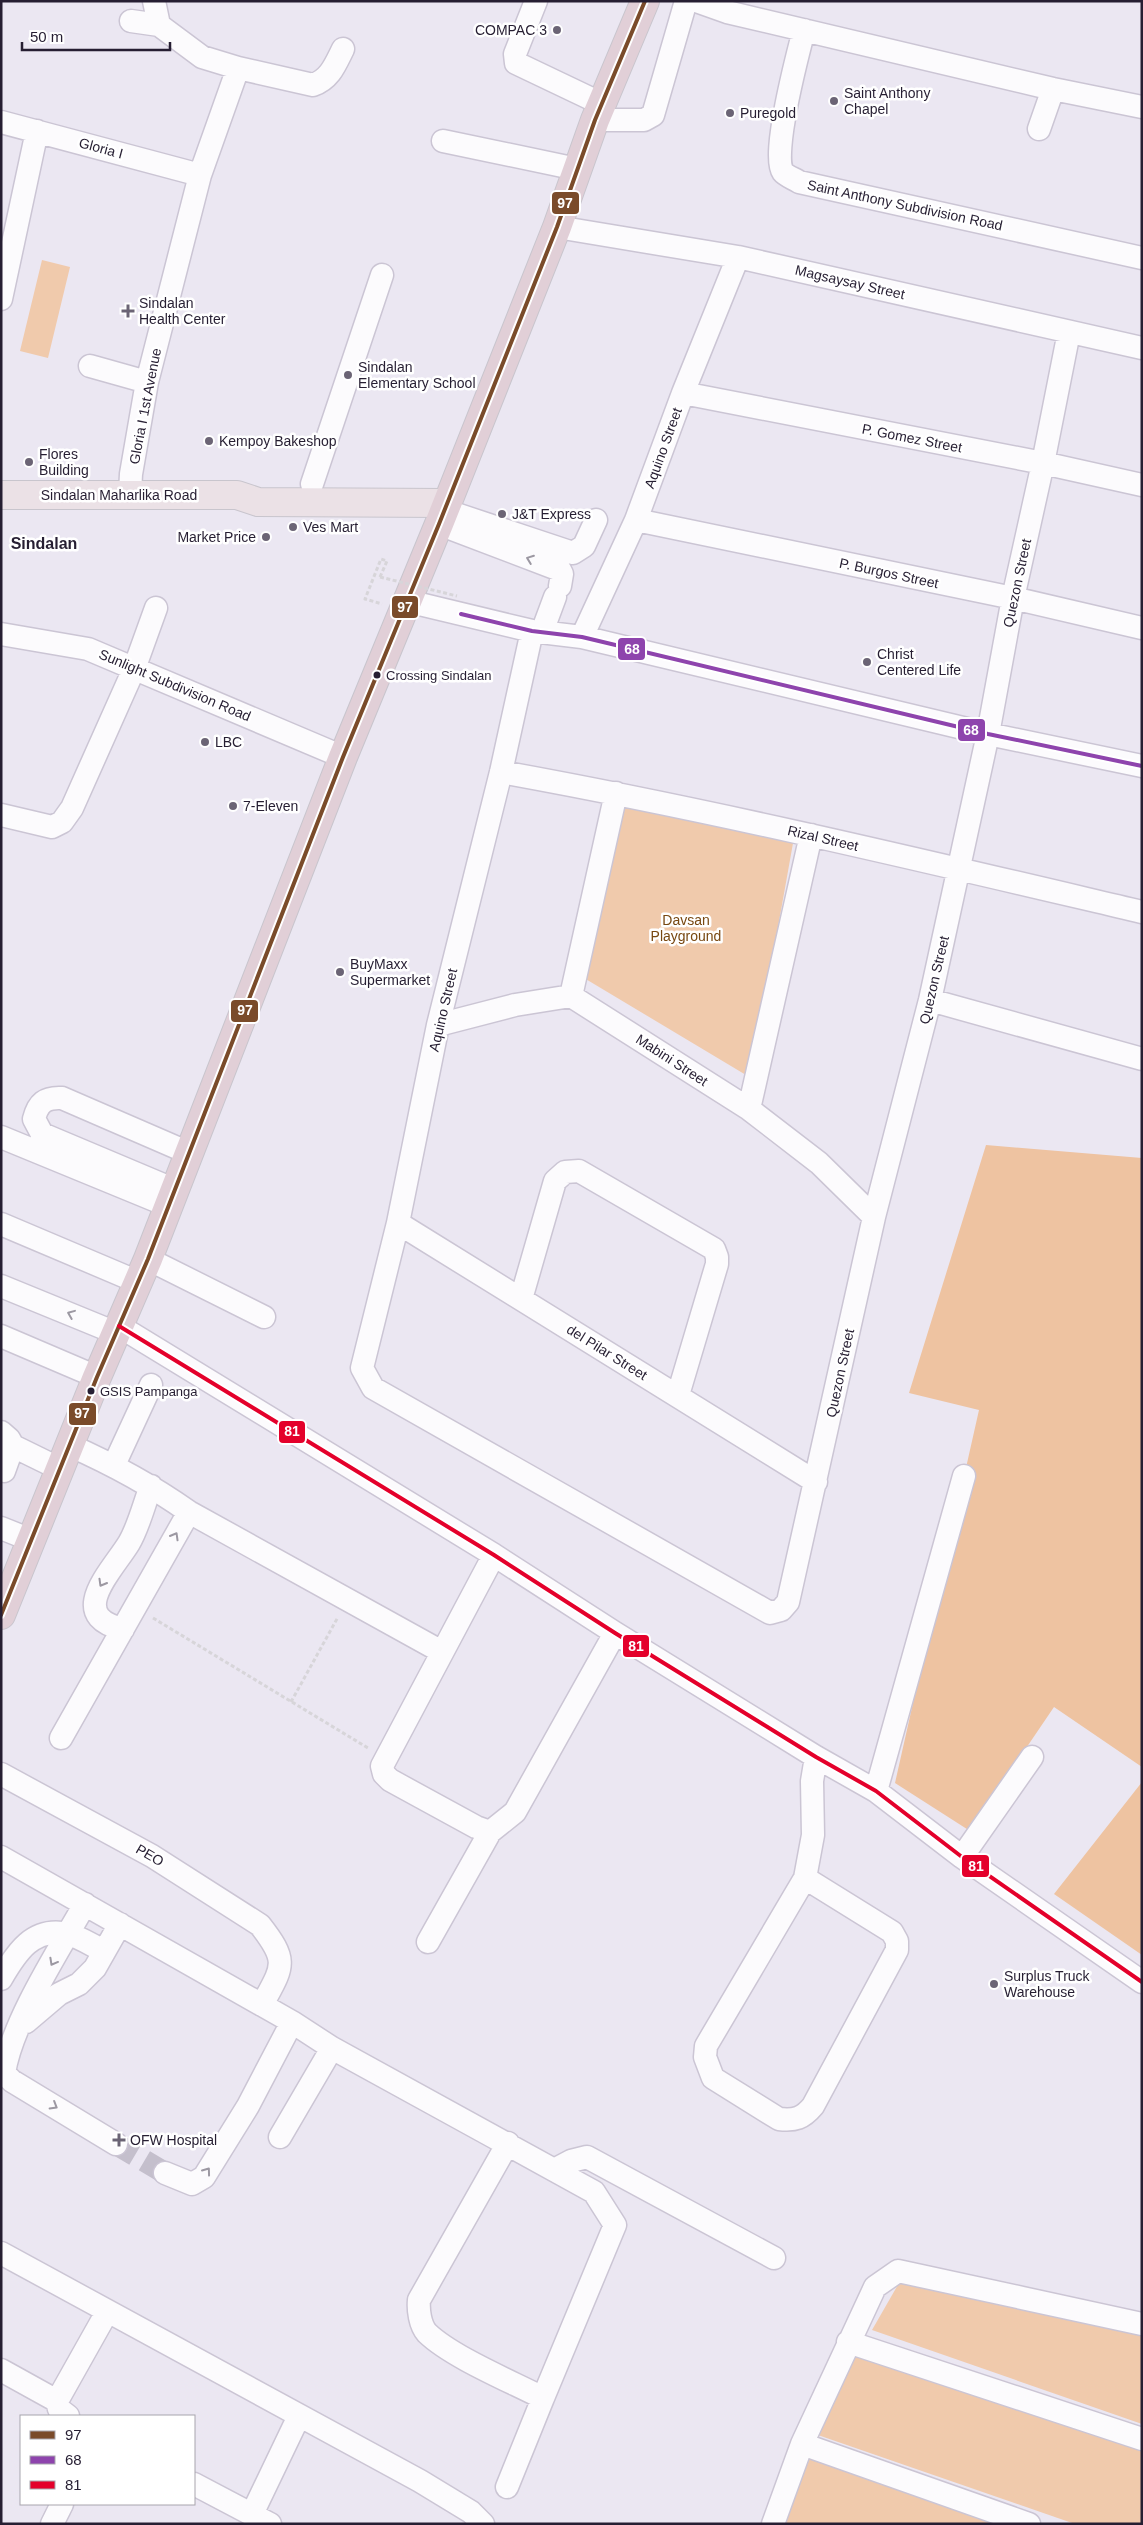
<svg xmlns="http://www.w3.org/2000/svg" width="1143" height="2525" viewBox="0 0 1143 2525" font-family="Helvetica,sans-serif">
	<style>
		.green { fill: #f0caac }
		.forest { fill: #eec3a1 }
		.lines { fill: none; stroke-linecap: round; stroke-linejoin: round }
		.minor-tunnel { stroke: #c4bfcc; stroke-width: 22; stroke-dasharray: 22 11; stroke-linecap: butt }
		.minor-casing { stroke: #cbc5d4; stroke-width: 25 }
		.major-casing { stroke: #c8c5cd; stroke-width: 30 }
		.highway-casing { stroke: #c8c5cd; stroke-width: 30 }
		.path { stroke: #d7d5d9; stroke-width: 3; stroke-dasharray: 4 2.5; stroke-linecap: butt }
		.minor { stroke: #fcfbfd; stroke-width: 22 }
		.major { stroke: #ebe1e6; stroke-width: 28 }
		.highway { stroke: #e1cfd7; stroke-width: 28 }
		.path-bridge { stroke: #d7d5d9; stroke-width: 3; stroke-dasharray: 4 2.5; stroke-linecap: butt }
		.bus-1-casing { stroke: #fff; stroke-width: 8 }
		.bus-2-casing { stroke: #fff; stroke-width: 8 }
		.bus-3-casing { stroke: #fff; stroke-width: 8 }
		.bus-1 { stroke: #7a4b2a; stroke-width: 4 }
		.bus-2 { stroke: #8e44ad; stroke-width: 4 }
		.bus-3 { stroke: #e4002b; stroke-width: 4 }
		.oneway { stroke: #9c98a2 }
		.poi-dot { fill: #6b6475; stroke: #fff; stroke-width: 2 }
		.bus-dot { fill: #261e32; stroke: #fff; stroke-width: 2 }
		.labels { text-anchor: middle; stroke-width: 5; stroke-linejoin: round; paint-order: stroke }
		.bus-label { font-size: 13px; fill: #261e32; stroke: #fff; text-anchor: start }
		.poi-label { font-size: 14px; fill: #261e32; stroke: #fff; text-anchor: start }
		.street-label { font-size: 14px; fill: #261e32; stroke: #fff }
		.park-label { font-size: 14px; fill: #784811; stroke: #fff }
		.quarter-label { font-size: 16px; font-weight: bold; fill: #261e32; stroke: #fff }
		.line-badge { stroke: #fff; stroke-width: 2 }
		.badge-label { font-size: 14px; text-anchor: middle; font-weight: bold; fill: #fff }
	</style>
	<rect width="100%" height="100%" fill="#ebe7f2"/>
	<path class="green" d="M42,260L70,267L48,358L20,351Z
		M621,794L795,832L751,1078L584,978Z
		M899,2283L1142,2327V2424L872,2330Z
		M860,2349L1142,2451V2524H1075L815,2434Z
		M812,2453L1006,2524H783Z"/>
	<path class="forest" d="M986,1145L1142,1158V1767L1054,1707L970,1831L895,1783L979,1410L909,1393Z
		M1142,1782V1955L1054,1894Z"/>
	<g class="lines">
		<path class="minor-tunnel" d="M116,2144L165,2173"/>
		<g class="minor-casing">
			<path id="minor" d="M154,1L159,25
				M536,1L515,54L516,63L602,104
				M696,1L727,12L1053,89L1142,107
				M131,21L159,25L202,57L238,68
				M804,30C798,53 771,155 783,172C786,176 795,179 799,182L1142,258
				M595,120H644L653,115L686,1
				M1,122L200,175
				M1039,129L1053,89
				M443,141L577,169
				M557,227L738,257L1142,348
				M1,299L37,131
				M90,366L147,382
				M683,393L1043,463L1142,485
				M312,484L382,275
				M130,493L131,474L147,382L200,175L238,68L313,85C330,79 335,65 343,49
				M444,510L573,553L584,546L596,520
				M636,520L1013,598L1142,628
				M439,524L560,570L562,574L560,586
				M407,601L532,631L582,637L988,734L1142,766
				M532,631L501,772L438,1025L398,1223L362,1368L373,1388L770,1613L781,1610L788,1602L874,1217L930,1000L988,734L1013,598L1043,463L1069,332
				M542,632L555,597
				M1,634L88,649L343,757
				M582,637L636,520L683,393L738,257
				M501,772C717,811 929,862 1142,912
				M1,815L52,827L62,822L72,808L134,669L156,608
				M571,996L616,793
				M930,1000L1142,1059
				M438,1025L515,1005L571,996L749,1109L819,1163L874,1217
				M749,1109L811,835
				M1,1137L169,1206
				M175,1190L42,1134L34,1119C38,1103 45,1097 62,1098L189,1153
				M398,1223L816,1482
				M1,1224L138,1282
				M148,1259L264,1317
				M1,1286L116,1333
				M521,1299L555,1181L565,1172L579,1171L714,1249L717,1257V1264L678,1395
				M119,1326L494,1555L615,1633L816,1757L876,1791L962,1857L1142,1982
				M1,1336L97,1377
				M1,1432L9,1439L13,1446L4,1471
				M69,1445C112,1464 151,1485 189,1512L442,1652
				M13,1446L60,1469
				M114,1465L151,1385
				M1,1528L31,1540
				M123,1629C65,1616 112,1571 129,1543C139,1526 144,1504 151,1486
				M61,1738L189,1512
				M1,1774L152,1856L260,1925C289,1962 283,1966 262,2005
				M876,1791L964,1476
				M490,1832L515,1812L615,1633
				M1,1857L292,2022L332,2048L594,2192L615,2225L543,2398C510,2381 452,2357 427,2333C420,2325 418,2310 419,2300L508,2143
				M962,1857L1032,1757
				M805,1878L892,1932L897,1941V1950L813,2106C803,2118 795,2121 779,2119L713,2078L705,2057L706,2046L805,1878L813,1835L812,1781L816,1757
				M85,1904C59,1950 12,2022 4,2073L12,2081L116,2144
				M428,1942L490,1832L476,1827L390,1780L384,1774L382,1766L494,1555
				M1,1979C16,1953 33,1926 68,1934C80,1937 93,1946 104,1951
				M26,2022L59,1994L79,1984L95,1968L120,1924
				M280,2137L332,2048
				M554,2170L571,2161L587,2157L774,2258
				M165,2173L192,2184L204,2177L248,2106L292,2022
				M1,2253L420,2481L471,2512L483,2524
				M848,2342L1142,2439
				M1,2370L57,2401
				M68,2416L59,2409L57,2401L107,2312
				M802,2444L1029,2524
				M194,2484L270,2524
				M507,2487L543,2398
				M252,2514L299,2416
				M52,2524L62,2504
				M773,2524L802,2444L875,2287L898,2271L1142,2324"/>
		</g>
		<g class="major-casing">
			<path id="major" d="M1,495H237L258,502L447,503"/>
		</g>
		<g class="highway-casing">
			<path id="highway" d="M1,1615L97,1377L148,1259L343,757L439,524L557,227L595,120L645,1"/>
		</g>
		<path class="path" d="M380,577L387,561L381,559L365,599L382,604
			M153,1618L368,1748
			M291,1702L338,1617"/>
		<use href="#minor" class="minor"/>
		<use href="#major" class="major"/>
		<use href="#highway" class="highway"/>
		<path class="path-bridge" d="M380,577L457,596"/>
		<g class="bus-1-casing">
			<path id="bus-1" d="M1,1615L97,1377L148,1259L343,757L439,524L557,227L595,120L645,1"/>
		</g>
		<g class="bus-2-casing">
			<path id="bus-2" d="M461,614L532,631L582,637L988,734L1142,766"/>
		</g>
		<g class="bus-3-casing">
			<path id="bus-3" d="M119,1326L494,1555L615,1633L816,1757L876,1791L962,1857L1142,1982"/>
		</g>
		<use href="#bus-1" class="bus-1"/>
		<use href="#bus-2" class="bus-2"/>
		<use href="#bus-3" class="bus-3"/>
	</g>
	<defs><path id="oneway-chevron" d="M-2-3.5L2.5 0L-2 3.5" fill="none" stroke-width="1.6" stroke-linecap="round" stroke-linejoin="round" transform="scale(1.25)"/></defs>
	<g class="oneway">
		<use href="#oneway-chevron" transform="translate(530 559) rotate(-159)"/>
		<use href="#oneway-chevron" transform="translate(71 1314) rotate(-158)"/>
		<use href="#oneway-chevron" transform="translate(175 1536) rotate(-60)"/>
		<use href="#oneway-chevron" transform="translate(102 1583) rotate(120)"/>
		<use href="#oneway-chevron" transform="translate(53 1962) rotate(119)"/>
		<use href="#oneway-chevron" transform="translate(54 2106) rotate(31)"/>
		<use href="#oneway-chevron" transform="translate(207 2171) rotate(-54)"/>
	</g>
	<g class="poi-dot">
		<circle cx="557" cy="30" r="5"/>
		<circle cx="834" cy="101" r="5"/>
		<circle cx="730" cy="113" r="5"/>
		<path d="M125.5 303.5h5v5h5v5h-5v5h-5v-5h-5v-5h5z"/>
		<circle cx="348" cy="375" r="5"/>
		<circle cx="209" cy="441" r="5"/>
		<circle cx="29" cy="462" r="5"/>
		<circle cx="502" cy="514" r="5"/>
		<circle cx="293" cy="527" r="5"/>
		<circle cx="266" cy="537" r="5"/>
		<circle cx="867" cy="662" r="5"/>
		<circle cx="205" cy="742" r="5"/>
		<circle cx="233" cy="806" r="5"/>
		<circle cx="340" cy="972" r="5"/>
		<circle cx="994" cy="1984" r="5"/>
		<path d="M116.5 2132.5h5v5h5v5h-5v5h-5v-5h-5v-5h5z"/>
	</g>
	<g class="bus-dot">
		<circle cx="377" cy="675" r="4.5"/>
		<circle cx="91" cy="1391" r="4.5"/>
	</g>
	<g class="labels">
		<g class="bus-label">
			<text x="386" y="680">Crossing Sindalan</text>
			<text x="100" y="1396">GSIS Pampanga</text>
		</g>
		<g class="poi-label">
			<text x="547" y="35" text-anchor="end">COMPAC 3</text>
			<text x="844" y="98">Saint Anthony<tspan x="844" dy="16">Chapel</tspan></text>
			<text x="740" y="118">Puregold</text>
			<text x="139" y="308">Sindalan<tspan x="139" dy="16">Health Center</tspan></text>
			<text x="358" y="372">Sindalan<tspan x="358" dy="16">Elementary School</tspan></text>
			<text x="219" y="446">Kempoy Bakeshop</text>
			<text x="39" y="459">Flores<tspan x="39" dy="16">Building</tspan></text>
			<text x="512" y="519">J&amp;T Express</text>
			<text x="303" y="532">Ves Mart</text>
			<text x="256" y="542" text-anchor="end">Market Price</text>
			<text x="877" y="659">Christ<tspan x="877" dy="16">Centered Life</tspan></text>
			<text x="215" y="747">LBC</text>
			<text x="243" y="811">7-Eleven</text>
			<text x="350" y="969">BuyMaxx<tspan x="350" dy="16">Supermarket</tspan></text>
			<text x="1004" y="1981">Surplus Truck<tspan x="1004" dy="16">Warehouse</tspan></text>
			<text x="130" y="2145">OFW Hospital</text>
		</g>
		<g class="street-label">
			<text transform="translate(101 148) rotate(15)" y="5">Gloria I</text>
			<text transform="translate(905 205) rotate(12)" y="5">Saint Anthony Subdivision Road</text>
			<text transform="translate(850 282) rotate(13)" y="5">Magsaysay Street</text>
			<text transform="translate(145 406) rotate(-79)" y="5">Gloria I 1st Avenue</text>
			<text transform="translate(912 438) rotate(11)" y="5">P. Gomez Street</text>
			<text transform="translate(663 448) rotate(-70)" y="5">Aquino Street</text>
			<text x="119" y="500">Sindalan Maharlika Road</text>
			<text transform="translate(889 573) rotate(12)" y="5">P. Burgos Street</text>
			<text transform="translate(1017 583) rotate(-78)" y="5">Quezon Street</text>
			<text transform="translate(175 685) rotate(23)" y="5">Sunlight Subdivision Road</text>
			<text transform="translate(823 838) rotate(13)" y="5">Rizal Street</text>
			<text transform="translate(934 980) rotate(-77)" y="5">Quezon Street</text>
			<text transform="translate(443 1010) rotate(-77)" y="5">Aquino Street</text>
			<text transform="translate(672 1060) rotate(33)" y="5">Mabini Street</text>
			<text transform="translate(607 1352) rotate(32)" y="5">del Pilar Street</text>
			<text transform="translate(840 1373) rotate(-78)" y="5">Quezon Street</text>
			<text transform="translate(150 1855) rotate(30)" y="5">PEO</text>
		</g>
		<g class="park-label">
			<text x="686" y="925">Davsan<tspan x="686" dy="16">Playground</tspan></text>
		</g>
		<g class="quarter-label">
			<text x="44" y="549">Sindalan</text>
		</g>
	</g>
	<g class="line-badge">
		<rect x="551" y="191" width="29" height="24" rx="5" fill="#7a4b2a"/>
		<rect x="391" y="595" width="28" height="24" rx="5" fill="#7a4b2a"/>
		<rect x="617" y="637" width="29" height="24" rx="5" fill="#8e44ad"/>
		<rect x="957" y="718" width="29" height="24" rx="5" fill="#8e44ad"/>
		<rect x="230" y="999" width="29" height="24" rx="5" fill="#7a4b2a"/>
		<rect x="68" y="1402" width="29" height="24" rx="5" fill="#7a4b2a"/>
		<rect x="278" y="1420" width="28" height="24" rx="5" fill="#e4002b"/>
		<rect x="622" y="1634" width="28" height="24" rx="5" fill="#e4002b"/>
		<rect x="961" y="1854" width="29" height="24" rx="5" fill="#e4002b"/>
	</g>
	<g class="badge-label">
		<text x="565" y="208">97</text>
		<text x="405" y="612">97</text>
		<text x="632" y="654">68</text>
		<text x="971" y="735">68</text>
		<text x="245" y="1015">97</text>
		<text x="82" y="1418">97</text>
		<text x="292" y="1436">81</text>
		<text x="636" y="1651">81</text>
		<text x="976" y="1871">81</text>
	</g>
	<rect width="1143" height="2525" fill="none" stroke="#261e32" stroke-width="5"/>
	<rect x="20" y="2415" width="175" height="90" fill="#ffffff" stroke="#a8a5ad"/>
	<rect x="30" y="2431" width="25" height="8" fill="#7a4b2a" stroke="#a8a5ad"/>
	<text x="65" y="2440" font-size="15" fill="#261e32">97</text>
	<rect x="30" y="2456" width="25" height="8" fill="#8e44ad" stroke="#a8a5ad"/>
	<text x="65" y="2465" font-size="15" fill="#261e32">68</text>
	<rect x="30" y="2481" width="25" height="8" fill="#e4002b" stroke="#a8a5ad"/>
	<text x="65" y="2490" font-size="15" fill="#261e32">81</text>
	<path d="M22 42v8h148v-8" fill="none" stroke="#261e32" stroke-width="2.5"/>
	<text x="30" y="42" font-size="15" fill="#261e32" stroke="#ffffff" stroke-width="4" paint-order="stroke">50 m</text>
</svg>
